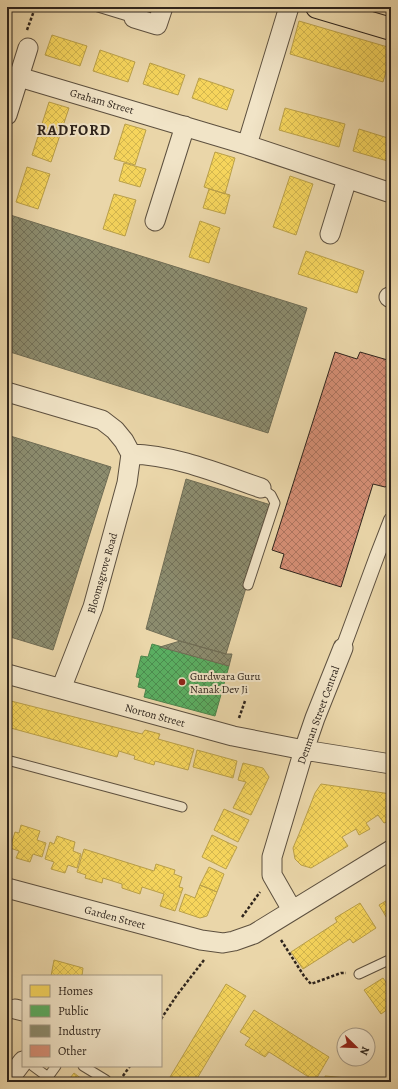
<svg xmlns="http://www.w3.org/2000/svg" width="398" height="1089" viewBox="0 0 398 1089" font-family="Alegreya,serif">
	<style>
		.homes { fill: url(#homes-cross-hatch); stroke: #baa049 }
		.public { fill: url(#public-cross-hatch); stroke: #4d854c }
		.industry { fill: url(#industry-cross-hatch); stroke: #706d55 }
		.building { fill: url(#building-cross-hatch); stroke: #2e241c }
		.lines { fill: none; stroke-linecap: round; stroke-linejoin: round }
		.service-casing { stroke: #5d503f; stroke-width: 11 }
		.pedestrian-casing { stroke: #5d503f; stroke-width: 16 }
		.minor-casing { stroke: #5d503f; stroke-width: 21 }
		.primary-casing { stroke: #2e241c; stroke-width: 24 }
		.path { stroke: #2e241c; stroke-width: 2.5; stroke-dasharray: 3 2; stroke-linecap: butt }
		.service { stroke: #f1e4c7; stroke-width: 9 }
		.pedestrian { stroke: #f1e4c7; stroke-width: 14 }
		.minor { stroke: #f1e4c7; stroke-width: 19 }
		.primary { stroke: #ead6a9; stroke-width: 22 }
		.poi-dot { fill: #8f2418; stroke: #f1e4c7; stroke-width: 1.5 }
		.labels { text-anchor: middle; stroke-width: 4; stroke-linejoin: round; paint-order: stroke }
		.street-label { font-size: 11px; fill: #2e241c; stroke: #f1e4c7 }
		.poi-label { font-size: 11px; fill: #2e241c; stroke: #f1e4c7; text-anchor: start }
		.district-label { font-size: 15px; font-weight: bold; letter-spacing: 1px; fill: #2e241c; stroke: #f1e4c7 }
	</style>
	<defs>
		<pattern id="homes-cross-hatch" width="8" height="8" patternUnits="userSpaceOnUse"><rect width="8" height="8" fill="#f6d55c"/><path d="M0 0l8 8M0 8l8-8" fill="none" stroke="#d3b74f"/></pattern>
		<pattern id="public-cross-hatch" width="8" height="8" patternUnits="userSpaceOnUse"><rect width="8" height="8" fill="#5aae61"/><path d="M0 0l8 8M0 8l8-8" fill="none" stroke="#4b8d4f"/></pattern>
		<pattern id="industry-cross-hatch" width="8" height="8" patternUnits="userSpaceOnUse"><rect width="8" height="8" fill="#8c8c6e"/><path d="M0 0l8 8M0 8l8-8" fill="none" stroke="#73725a"/></pattern>
		<pattern id="building-cross-hatch" width="8" height="8" patternUnits="userSpaceOnUse"><rect width="8" height="8" fill="#d68f76"/><path d="M0 0l8 8M0 8l8-8" fill="none" stroke="#ae7560"/></pattern>
	</defs>
	<rect width="100%" height="100%" fill="#ead6a9"/>
	<filter id="stains"><feTurbulence type="fractalNoise" baseFrequency=".005" numOctaves="4"/><feColorMatrix values="0 0 0 0 .2 0 0 0 0 .09 0 0 0 0 .02 0 0 0 .5 -.17"/></filter>
	<radialGradient id="worn" r=".72"><stop offset=".6" stop-color="#630" stop-opacity="0"/><stop offset="1" stop-color="#630" stop-opacity=".3"/></radialGradient>
	<path class="homes" d="M299,21L391,48V54L383,82L290,54Z
		M52,35L87,46L80,66L45,55Z
		M100,50L135,62L128,82L93,71Z
		M150,63L185,75L178,95L143,84Z
		M199,78L234,90L227,110L192,98Z
		M49,102L69,108L51,162L32,155Z
		M285,108L345,124L339,147L279,130Z
		M125,124L146,130L135,165L114,159Z
		M359,129L391,139V162L353,151Z
		M215,152L235,158L225,194L204,187Z
		M124,163L146,169L140,187L119,181Z
		M27,167L50,174L38,209L16,202Z
		M290,176L313,184L296,235L273,227Z
		M209,189L230,195L225,214L203,208Z
		M114,194L136,200L125,236L103,229Z
		M200,221L220,228L209,263L189,257Z
		M306,251L364,271L357,293L298,274Z
		M7,700L142,734L145,730L160,734L158,739L194,749L188,770L155,761L154,765L134,759L135,756L119,751L117,757L7,727Z
		M197,750L237,761L233,778L193,767Z
		M243,763L263,768L269,777L251,815L233,808L246,782L238,780Z
		M321,784L391,794V820L384,823L378,815L366,823L370,829L359,835L356,829L342,837L348,846L311,868L301,865L295,859L293,848L299,834L315,793Z
		M224,809L249,820L238,842L214,830Z
		M21,825L40,831L37,840L46,843L42,857L33,854L30,862L16,858L19,851L10,848L15,832L19,833Z
		M212,835L237,847L226,869L202,857Z
		M57,836L75,842L73,851L81,854L77,868L68,865L65,873L51,869L54,862L45,859L50,842L54,844Z
		M84,849L154,871L156,864L175,870L174,874L182,877L179,887L183,888L175,911L160,906L164,894L142,887L140,894L122,888V884L103,878L102,883L85,878L86,875L77,872Z
		M209,867L224,874L217,892L200,885Z
		M200,885L217,892L207,916L200,918L179,911L185,894L195,898Z
		M391,898V925L379,905Z
		M360,903L376,928L353,943L350,939L303,969L291,952L337,922L335,918Z
		M54,960L83,968L82,976H51Z
		M383,978L391,989V1007L381,1014L364,990Z
		M226,984L246,996L195,1082H167Z
		M254,1010L329,1057L315,1081L269,1052L265,1057L245,1045L250,1038L240,1032Z
		M74,1073L86,1082H67Z
		M325,1076L371,1080L370,1082H325Z"/>
	<path class="public" d="M152,644L229,666L215,716L144,697L146,689L138,687L140,678L136,677L141,656L148,657Z"/>
	<path class="industry" d="M7,214L307,308L268,433L7,351Z
		M7,435L111,467L53,650L7,636Z
		M186,479L271,505L226,654L180,641L146,629Z
		M180,641L226,654H232L229,666L160,647Z"/>
	<path class="building" d="M335,352L357,359L360,352L391,361V479L389,485L385,487L373,484L341,587L280,568L284,554L272,550Z"/>
	<g class="lines">
		<g class="service-casing">
			<path id="service" d="M98,7L134,18
				M248,585L275,503L271,495L261,488
				M7,760L182,807
				M359,974L391,959
				M33,1066L48,1077L56,1066
				M83,1066L106,1080"/>
		</g>
		<g class="pedestrian-casing">
			<path id="pedestrian" d="M343,648L377,556L391,520"/>
		</g>
		<g class="minor-casing">
			<path id="minor" d="M134,18L157,25L163,7
				M19,77L247,145L388,192
				M7,115L28,48
				M247,145L289,7
				M155,221L185,126
				M330,234L347,179
				M389,297L391,298
				M7,392L102,420L115,430L124,441L131,454L127,483L93,607L61,689
				M131,454C175,455 220,474 261,488
				M7,674L233,736L304,750L391,764
				M7,888L201,940L223,943L234,941L254,934L391,850
				M292,910L272,875V857L304,750L315,718L343,648
				M15,1009L23,1011
				M7,1082L23,1061"/>
		</g>
		<g class="primary-casing">
			<path id="primary" d="M317,7L391,29"/>
		</g>
		<path class="path" d="M27,30L35,8L34,7
			M239,718L245,701
			M242,917L260,892
			M281,940L304,976L311,984L341,973H346
			M161,1019L177,995L204,960
			M120,1080L130,1066"/>
		<use href="#service" class="service"/>
		<use href="#pedestrian" class="pedestrian"/>
		<use href="#minor" class="minor"/>
		<use href="#primary" class="primary"/>
	</g>
	<circle class="poi-dot" cx="182" cy="682" r="4"/>
	<g class="labels">
		<g class="street-label">
			<text transform="translate(102 101) rotate(16)" y="4">Graham Street</text>
			<text transform="translate(102 573) rotate(-74)" y="4">Bloomsgrove Road</text>
			<text transform="translate(155 715) rotate(15)" y="4">Norton Street</text>
			<text transform="translate(318 715) rotate(-70)" y="4">Denman Street Central</text>
			<text transform="translate(115 917) rotate(15)" y="4">Garden Street</text>
		</g>
		<g class="poi-label">
			<text x="190" y="680">Gurdwara Guru<tspan x="190" dy="13">Nanak Dev Ji</tspan></text>
		</g>
		<g class="district-label">
			<text x="74" y="135">RADFORD</text>
		</g>
	</g>
	<rect width="398" height="1089" fill="none" stroke="#ead6a9" stroke-width="24"/>
	<rect x="8" y="8" width="382" height="1073" fill="none" stroke="#2e241c" stroke-width="2"/>
	<rect x="12" y="12" width="374" height="1065" fill="none" stroke="#2e241c"/>
	<rect x="22" y="975" width="140" height="92" fill="#f1e4c7" stroke="#a39783"/>
	<rect x="30" y="985" width="20" height="12" fill="#f6d55c" stroke="#a39783"/>
	<text x="58" y="995" font-size="12" fill="#2e241c">Homes</text>
	<rect x="30" y="1005" width="20" height="12" fill="#5aae61" stroke="#a39783"/>
	<text x="58" y="1015" font-size="12" fill="#2e241c">Public</text>
	<rect x="30" y="1025" width="20" height="12" fill="#8c8c6e" stroke="#a39783"/>
	<text x="58" y="1035" font-size="12" fill="#2e241c">Industry</text>
	<rect x="30" y="1045" width="20" height="12" fill="#d68f76" stroke="#a39783"/>
	<text x="58" y="1055" font-size="12" fill="#2e241c">Other</text>
	<g transform="translate(356 1047) rotate(113)"><circle r="19" fill="#f1e4c7" stroke="#a39783"/>
	<path d="M0-3L7 15L0 10L-7 15Z" fill="#8f2418"/>
	<text y="-6" font-size="11" font-weight="bold" text-anchor="middle" fill="#2e241c">N</text>
	</g>
	<rect width="100%" height="100%" filter="url(#stains)"/>
	<rect width="100%" height="100%" fill="url(#worn)"/>
</svg>
